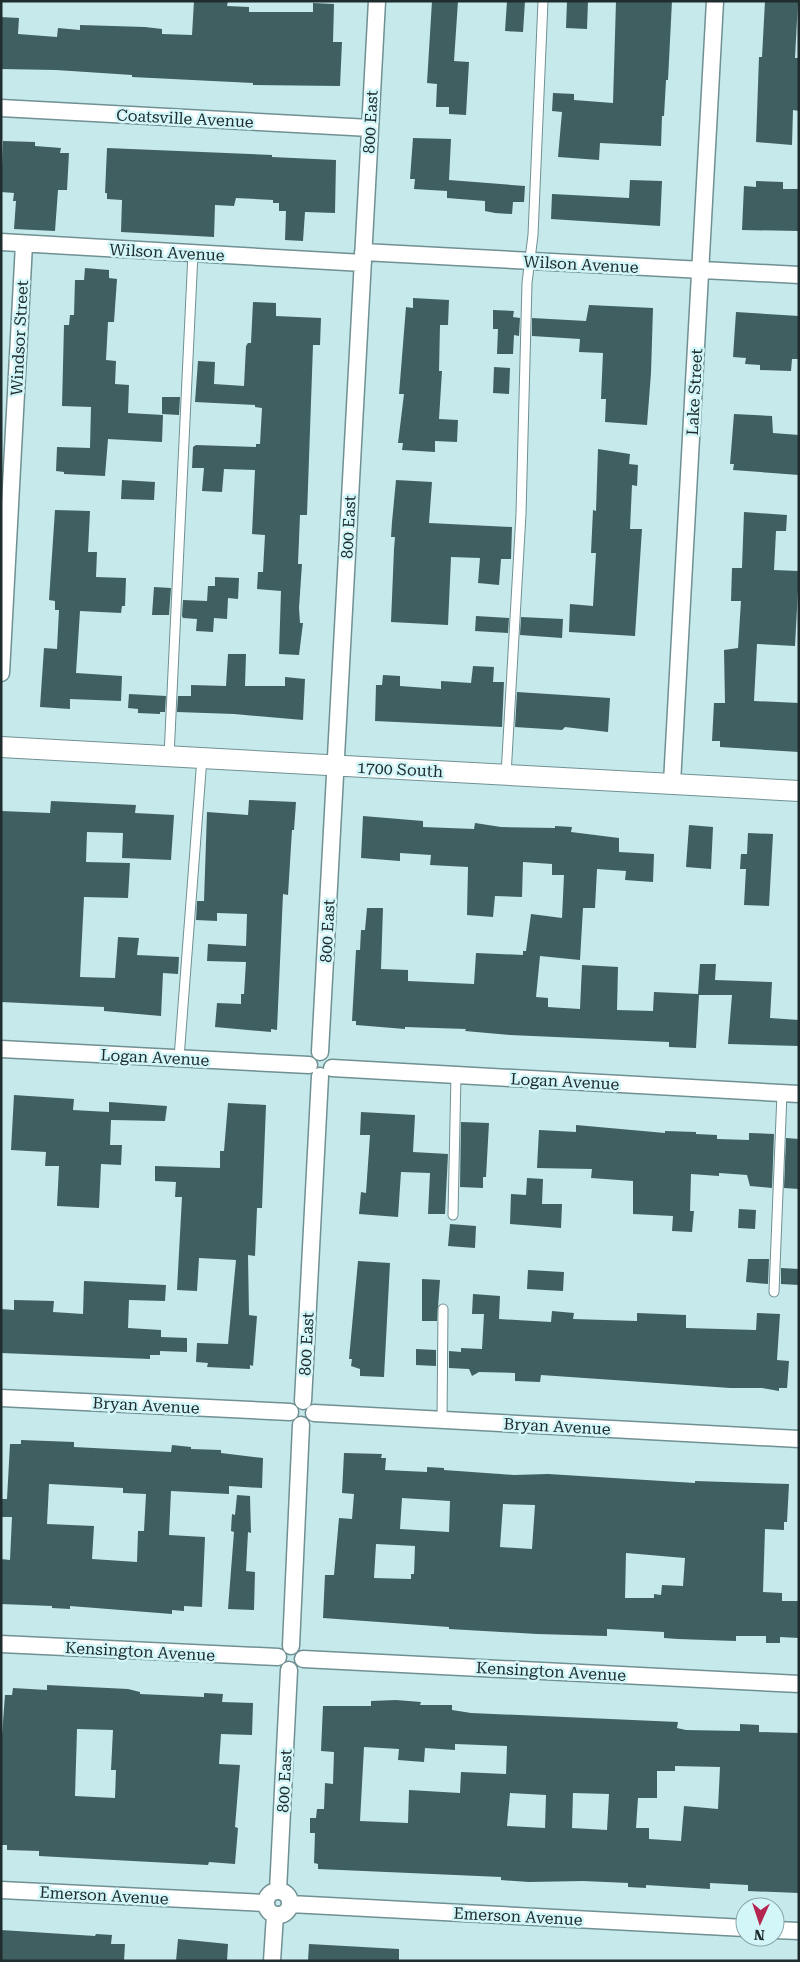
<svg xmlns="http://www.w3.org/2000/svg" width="800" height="1962" viewBox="0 0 800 1962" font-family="'Roboto Serif',serif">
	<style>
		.building { fill: #405f61; fill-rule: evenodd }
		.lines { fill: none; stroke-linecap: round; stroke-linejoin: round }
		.service-casing { stroke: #709093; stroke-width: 11 }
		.minor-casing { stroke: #709093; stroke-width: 19 }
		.tertiary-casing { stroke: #709093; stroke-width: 22 }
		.service { stroke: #fff; stroke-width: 9 }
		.minor { stroke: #fff; stroke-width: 16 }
		.tertiary { stroke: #fff; stroke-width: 20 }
		.labels { text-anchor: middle; stroke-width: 5; stroke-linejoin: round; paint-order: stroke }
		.street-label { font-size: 16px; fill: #202d2e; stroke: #d3f6f8 }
	</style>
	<rect width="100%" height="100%" fill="#c6e9eb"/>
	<path class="building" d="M194,1H228L227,6L249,7V12H313V3L334,4L333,42H342L340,86L253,85V83L132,77V75L56,70L1,69V17L19,18L18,34L57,37L58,28L80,30V25L145,27L162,29V34L192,35Z
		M432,1H458L454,61L469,62L466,115L449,114V107H436L437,84L427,83Z
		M507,1H525L523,32L505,31Z
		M567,1H588L587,29L566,28Z
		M616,1H672L668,80H666L664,116H662L661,146L600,143L599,160L558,157L562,112L552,111L553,93L574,94V100L613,103Z
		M765,1H798L795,58H799V111L793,110L792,145L756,142L759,57H762Z
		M413,138L451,139L449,180L525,186L524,202H513L512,214L495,213L485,211V201L447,198V191L414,189L415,179H410Z
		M3,141L35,142V146L61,148L60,153H69L67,190H58L55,231L14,229L16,201H13L14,193L1,192Z
		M107,148L272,155V157L336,160L335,213L305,212L303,241L285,240L286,211H279V203H273V200L236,198L234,206L215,205L214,237L121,232L122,200L107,199V193H105Z
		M630,180L662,181L660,226L551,219L552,194L629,198Z
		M756,181L783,182V189H799V231L742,230L744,186L756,187Z
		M85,268L109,270V278L117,279L114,322H108L106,360L116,361L115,384L129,385L128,413L163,415L162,442L108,439L105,476L64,474V472L56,471L57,447L90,448L91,407L62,406L64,325H69L70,315H74L75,280H84Z
		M413,298L449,300L448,325H440L439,371H442L439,419L458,420L457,442L435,441V452L402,450L403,443H398L404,394H399L406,307L413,308Z
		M253,302L276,303V316L321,318L320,345H313L307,515H300L298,564H302L299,608L300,623H303L299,655L279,654L281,591L257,589L258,572H263L265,535L252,534L255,470L224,469L222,492L202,491L204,468H192L193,447L196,445L256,447V444H260L262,408L255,407V405L195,402L198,361L215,362L214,384L244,386L246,346L248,343H251Z
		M589,305L653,308L651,373L647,425L605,422L606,399H601L603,353L579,352L580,339L532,336V318L586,321Z
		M493,310L514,311L513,317L520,318L519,336L514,335L513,354H497L498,329H493Z
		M736,312L799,316V359H792L791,371L760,370V365L745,364L746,358L733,357Z
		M494,367L510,368L509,394L493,393Z
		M162,397H180L179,415L162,414Z
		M734,414L772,416L773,433L799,435V475L733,470L734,464H730Z
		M598,449L630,454L629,464L638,465L637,486L632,485L630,529H642L635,636L569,632L570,604L593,606L596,553H591L593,510L596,511Z
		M122,480L155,482L154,500L121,499Z
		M396,480L432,482L429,523L512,527L511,559H501L499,585L478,583L480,558L451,557L448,625L391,622L394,549L395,537H391L392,522Z
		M55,510L90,511L88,552H97L96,577L126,578L125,606H122L121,613L80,611L76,673L122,676L121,701L70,699V709L40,707L44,648L57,649L59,610H55V601L49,600Z
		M744,512L787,515L786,531H776L774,570L799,571L795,646L757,644L754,701L799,703V752L720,747V741H712L714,703H725L724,650L738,648L741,601H731L732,568H742Z
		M215,577L239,578L238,599L228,598L227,619L214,618L213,632L196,631L197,619L183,618L182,616L183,600L207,601L208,586H215Z
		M154,587L171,588L169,615H152Z
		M476,616L509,618L508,633L475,631Z
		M521,617L563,619L562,638L520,635Z
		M228,654H246L245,686H285V677L305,679L303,720L234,714L177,712L178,696H191V685L226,686Z
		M473,666L494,667L493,682H504L502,727L375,721L376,685H382L383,675L400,676V686L441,689V681L471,683Z
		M517,692L610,698L608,732L565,727L562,730L515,727Z
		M129,694L166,696L165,712H160V714L138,713V709L128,708Z
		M249,800L296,802L294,830H292L288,895L283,894L277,1030L271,1029V1032L215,1027L217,1003L241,1004V994H244L246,962L207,961L208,944L246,946L247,914L217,913V921L196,920L197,901H204L207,812L248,815Z
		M51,801L136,805L135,813L174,815L171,860L122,858L123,833L87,832L86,862L130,863L128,898L84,897L80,977L115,978L118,937L139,938L137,955L179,957L178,974L163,973L161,1016L104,1011V1007L1,1002V811L50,813Z
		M363,816L423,821V827L474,829L475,823L501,827L555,828V826L572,827L571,832L619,838V852L654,854L653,882L625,880L626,871L597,869L595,908H583L580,960L540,956L536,997L548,998V1007L580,1009L582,965L618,967L617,1010L653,1011L654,992L698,994L700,964H716L715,980L772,982L770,1018L799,1020V1046L728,1044L732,995H699L696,1048L669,1047V1042L510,1035L465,1031L466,1029L405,1027V1029L356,1025V1021H352L356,950H360L361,930H365L367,908H383L381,969L408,970V981L474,984L476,953L523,955V951H526L531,914L562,918L564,875H552V864L523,862L522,897L495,896L493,917L467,915L468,867L430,865L431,855L400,853V861L361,858Z
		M689,825L713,827L711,869L686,867Z
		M748,833L773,834L769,906L744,905L746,869H740L741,854H747Z
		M14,1095L74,1099L73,1110L109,1112V1102L167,1106L165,1121L111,1120L110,1145H122L121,1165L101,1164L99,1208L57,1206L59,1166H45L46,1152L11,1150Z
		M228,1103L266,1105L262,1208H257L255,1256L248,1255L249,1315L257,1316L253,1366L250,1365V1369L207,1367L208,1363L196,1362L197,1343L228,1344L236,1260L199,1258L197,1291L177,1290L182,1197H175L176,1182L155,1181V1166L220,1168V1151H224Z
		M361,1112L415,1115L413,1152L448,1154L445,1214H428L430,1173L401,1172L398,1217L359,1214L361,1192L366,1193L370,1135H360Z
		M461,1122L489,1123L486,1177H483V1188L460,1187Z
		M576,1125L665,1133V1131L696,1132V1134L717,1135V1139L749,1140V1133L774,1134L772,1188L750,1186L747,1175L719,1173V1176L691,1174L690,1211H694L692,1232L672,1231L673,1216L633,1214V1181L591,1178L592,1169L537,1168L539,1130L576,1132Z
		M786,1138L799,1139V1189L784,1188Z
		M527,1178L543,1179L542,1204H562L561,1228L510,1224L511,1194L526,1195Z
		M739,1209L756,1210L755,1229L738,1228Z
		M450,1224L476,1226L475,1248L448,1246Z
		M748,1259H769L768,1284L746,1282Z
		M358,1261L390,1263L384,1377L360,1376V1369L351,1366L352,1359H349Z
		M781,1268L799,1269V1285L781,1284Z
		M528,1270L564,1272L563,1291L527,1289Z
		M422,1279L440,1280L437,1321H422Z
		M84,1281L166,1285L165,1301L129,1300L128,1328L161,1330V1337L187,1338V1352L160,1351V1355H150V1359L1,1353V1309L14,1310V1300L54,1301L53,1312L83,1314Z
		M473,1294L500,1296L499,1319L551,1322L552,1311L574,1313L573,1319L637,1321V1313L686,1315V1328L756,1330L757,1313L780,1314L777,1360L789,1361L787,1388H779V1391L762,1388H730L541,1375L540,1382L515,1381V1373L479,1372L472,1376L469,1369L449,1368V1351L461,1352V1348L482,1349L484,1314H472Z
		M416,1349L436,1350V1366L416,1365Z
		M21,1440L74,1442V1447L171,1452L172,1445L191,1447V1449L221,1450V1453L263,1458L262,1488L229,1486V1494L171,1491L169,1535L205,1537L202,1607L184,1606V1611L172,1610V1614L70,1606V1609L52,1608V1606L1,1604V1559L10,1560L12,1517H1V1499H7L10,1444H21ZM49,1484L123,1488V1493L146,1494L144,1531H138L137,1562L92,1559L94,1526L47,1524Z
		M344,1453L382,1454L381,1458H386L385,1470L427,1472V1467L444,1468V1470L514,1475L548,1474L695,1483V1481L789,1484L787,1522H784V1530L765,1529L763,1592L782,1593V1601H799V1638L780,1637V1643H766V1636H736V1641L678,1639L664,1638V1632L607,1629V1636L537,1634L449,1629V1627L323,1618L325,1575H334L339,1518L352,1519L354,1494L342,1493ZM402,1498L450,1501L449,1532L400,1529ZM503,1504L535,1505L532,1549L500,1547ZM376,1544L415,1546L414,1574H411V1579L374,1578ZM626,1553L685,1558L683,1586L662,1585L661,1595L654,1594V1598H625Z
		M237,1495L250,1496L251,1533L248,1532L246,1571L255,1572L254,1610L228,1609L234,1532L231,1531L232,1514L235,1515Z
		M47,1685L128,1689L140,1692V1694L204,1697V1693L223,1694L222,1702L253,1703L252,1735L221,1734L219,1764L240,1765L235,1827L238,1828L235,1864L209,1862L208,1865L39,1856V1851L7,1850V1845H1V1749L5,1695H12L13,1688L47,1690ZM77,1729L113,1730L111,1770H116L115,1798L75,1796Z
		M396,1700L421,1702L420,1705H452V1710L471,1713L678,1722L677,1728L686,1730L740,1731V1724L759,1725V1732L799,1733V1893L748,1891V1885L710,1883V1889L646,1885V1888L628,1887V1883L583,1881L529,1882L501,1880V1877L318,1869V1864L314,1863L315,1833H310V1818H316L317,1809H324L325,1783L333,1784L334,1752L321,1751L323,1706H371V1701ZM455,1744L507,1746L506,1774L461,1772L460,1793L409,1790L408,1823L360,1821L364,1747L399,1749L398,1760L424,1762L425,1748L455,1750ZM675,1766L720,1767L718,1809L684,1806L681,1841L649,1839V1828H636L638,1798H657V1771H675ZM510,1793L546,1795L545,1828L507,1826ZM573,1793L609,1794L607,1830L572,1828Z
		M1,1930L95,1936L96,1934L112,1935L111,1944H125L124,1961H1Z
		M178,1939L228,1944L227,1961H176Z
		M309,1944L399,1949V1961H308Z"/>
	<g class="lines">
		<g class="service-casing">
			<path id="service" d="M169,756L193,253
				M506,775L521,514L527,283L533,235L543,1
				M179,1058L202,758
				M453,1215L456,1075
				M774,1292L782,1093
				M442,1420L443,1309"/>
		</g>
		<g class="minor-casing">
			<path id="minor" d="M1,108L370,128
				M1,242L363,263
				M363,252L799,275
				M1,673L24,244
				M672,783L715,1
				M1,1049L309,1065
				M320,1052L377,1
				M332,1068L799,1094
				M1,1398L290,1412
				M303,1401L320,1076
				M314,1413L799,1439
				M1,1644L278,1657
				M291,1646L301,1425
				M303,1659L799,1684
				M1,1890L266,1903
				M278,1891L289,1670
				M266 1903a12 12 0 1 1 24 0a12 12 0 1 1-24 0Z
				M290,1904L745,1928
				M775,1930L799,1931
				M272,1961L275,1915"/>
		</g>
		<g class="tertiary-casing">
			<path id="tertiary" d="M1,747L799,791"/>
		</g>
		<use href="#service" class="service"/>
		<use href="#minor" class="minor"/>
		<use href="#tertiary" class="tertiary"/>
	</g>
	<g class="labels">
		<g class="street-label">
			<text transform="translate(185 118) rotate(3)" y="6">Coatsville Avenue</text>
			<text transform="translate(370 122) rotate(-87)" y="6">800 East</text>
			<text transform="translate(167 252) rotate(3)" y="6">Wilson Avenue</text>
			<text transform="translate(581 264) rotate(3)" y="6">Wilson Avenue</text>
			<text transform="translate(19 338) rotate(-87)" y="6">Windsor Street</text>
			<text transform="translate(694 392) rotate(-87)" y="6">Lake Street</text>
			<text transform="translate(348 527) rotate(-87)" y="6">800 East</text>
			<text transform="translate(400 769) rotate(3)" y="6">1700 South</text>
			<text transform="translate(327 931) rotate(-87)" y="6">800 East</text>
			<text transform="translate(155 1057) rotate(3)" y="6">Logan Avenue</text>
			<text transform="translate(565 1081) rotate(3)" y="6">Logan Avenue</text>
			<text transform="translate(306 1344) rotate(-87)" y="6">800 East</text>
			<text transform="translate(146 1405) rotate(3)" y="6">Bryan Avenue</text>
			<text transform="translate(557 1426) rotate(3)" y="6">Bryan Avenue</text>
			<text transform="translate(140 1651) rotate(3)" y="6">Kensington Avenue</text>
			<text transform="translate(551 1671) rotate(3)" y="6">Kensington Avenue</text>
			<text transform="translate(284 1781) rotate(-87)" y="6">800 East</text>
			<text transform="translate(104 1895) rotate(3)" y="6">Emerson Avenue</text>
			<text transform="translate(518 1916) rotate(3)" y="6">Emerson Avenue</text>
		</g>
	</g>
	<rect width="800" height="1962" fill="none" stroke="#202d2e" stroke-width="5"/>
	<g transform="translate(760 1922) rotate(183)"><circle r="24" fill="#d3f6f8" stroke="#8ba6a7"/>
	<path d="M0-4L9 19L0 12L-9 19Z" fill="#b62550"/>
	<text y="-8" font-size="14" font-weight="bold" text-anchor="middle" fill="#202d2e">N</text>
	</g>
</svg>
